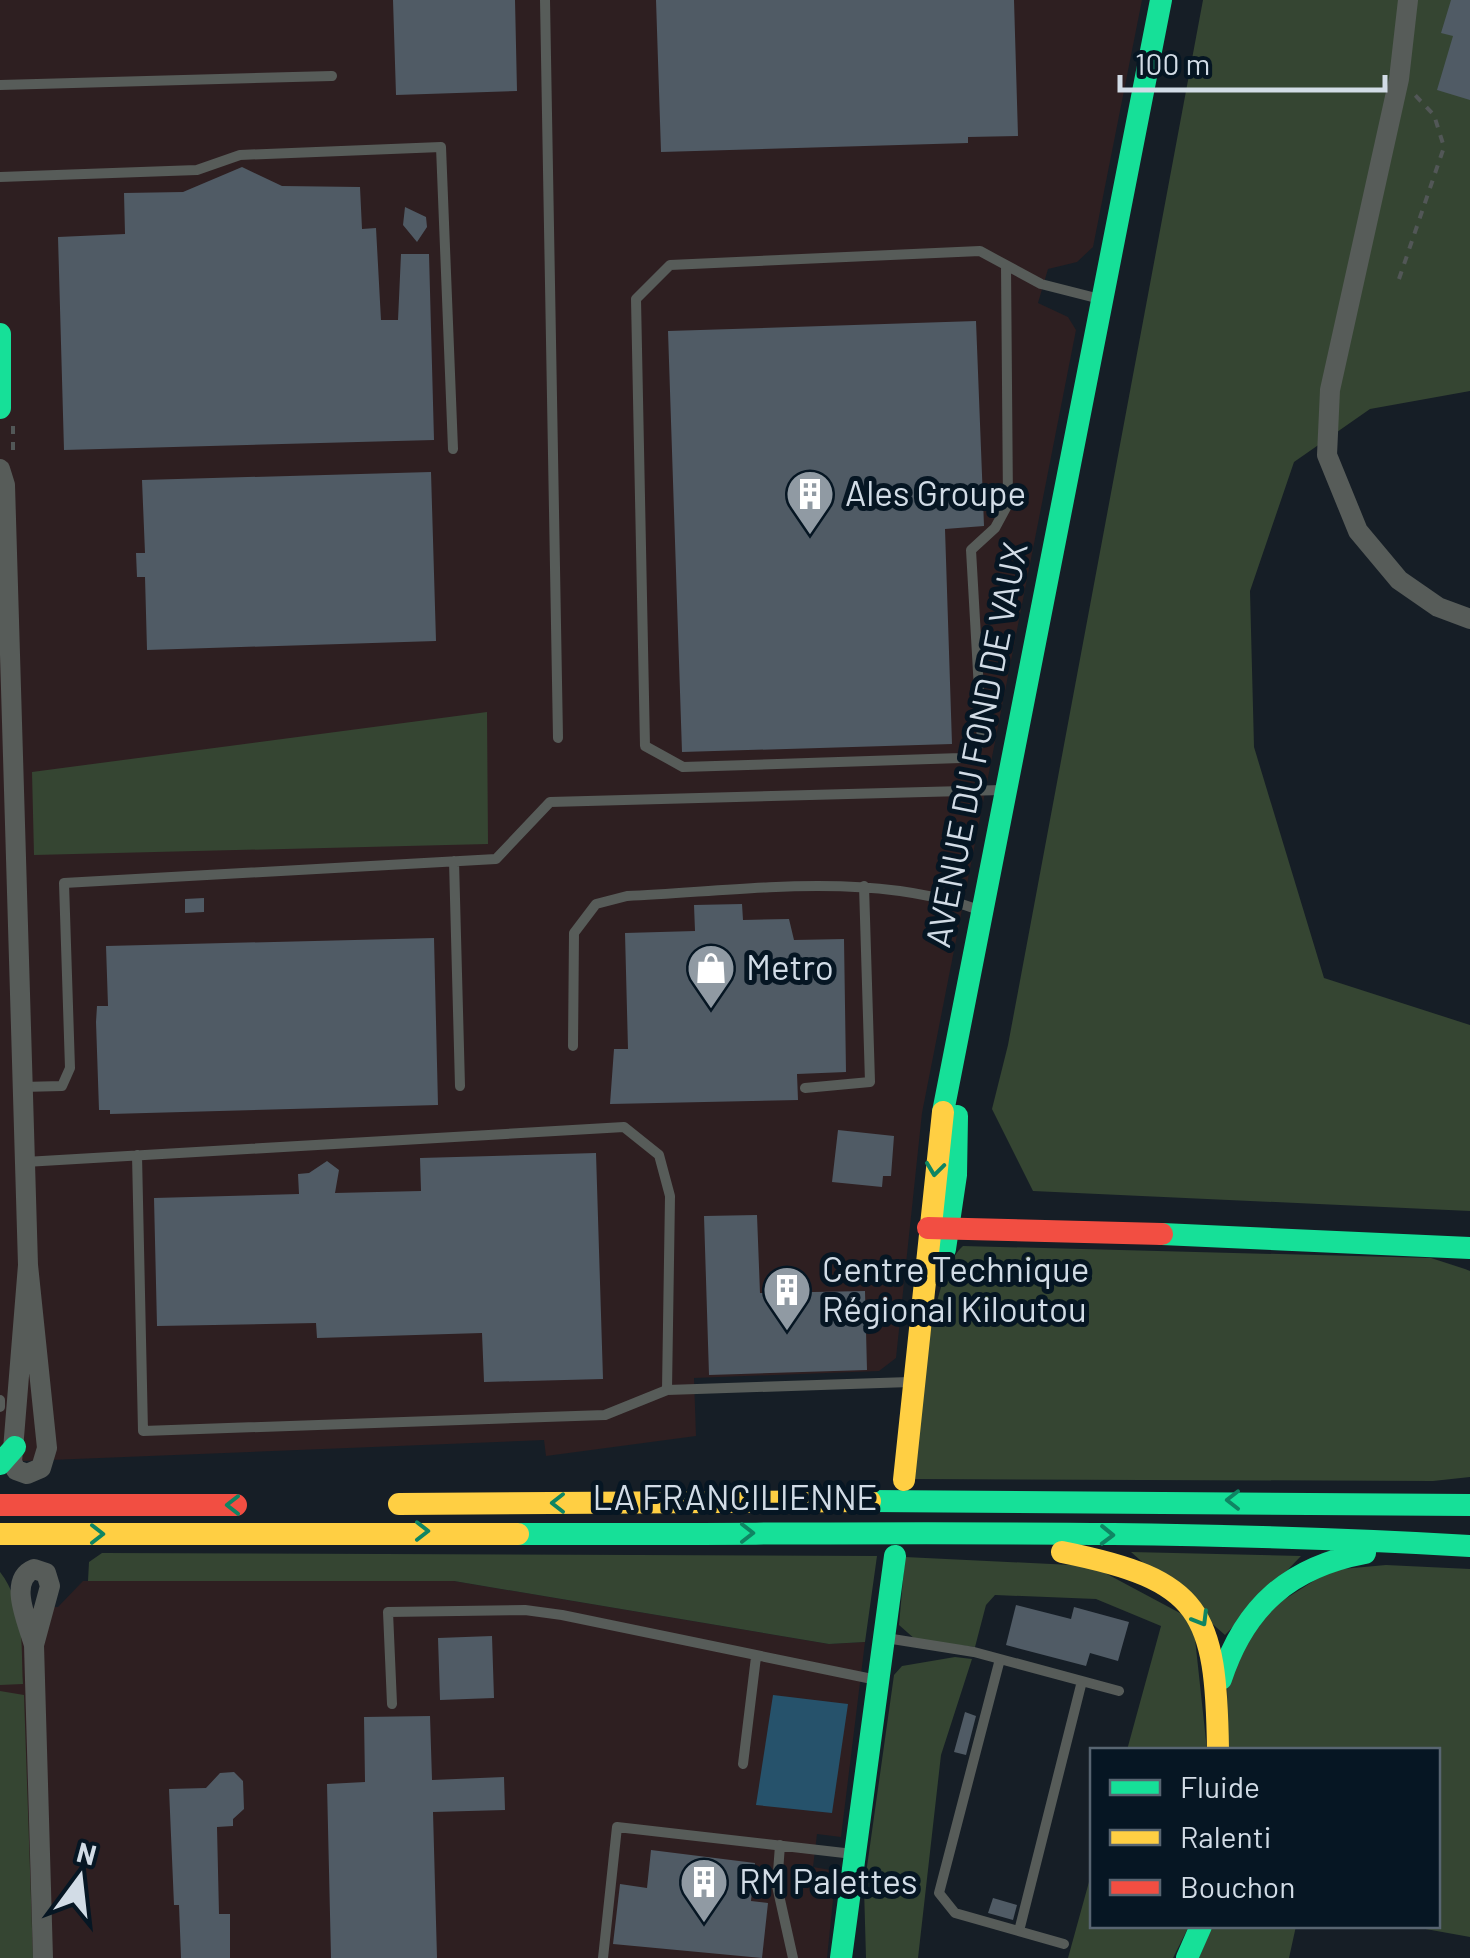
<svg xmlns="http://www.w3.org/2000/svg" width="1470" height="1958" viewBox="0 0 1470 1958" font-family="Barlow,sans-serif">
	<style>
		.industrial { fill: #2e1f21 }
		.green { fill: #354532 }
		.water { fill: #26526b }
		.building { fill: #505b65 }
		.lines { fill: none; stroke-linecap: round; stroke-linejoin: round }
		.path { stroke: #525757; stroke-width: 4; stroke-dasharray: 8 8; stroke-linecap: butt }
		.lane { stroke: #575c59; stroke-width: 10 }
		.street { stroke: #575c59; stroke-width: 20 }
		.fast { stroke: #16e098; stroke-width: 22 }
		.slow { stroke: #ffcf43; stroke-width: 22 }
		.jam { stroke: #f24e42; stroke-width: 22 }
		.oneway { stroke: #0f8563 }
		.labels { text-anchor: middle; stroke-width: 10; stroke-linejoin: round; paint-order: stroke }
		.poi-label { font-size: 35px; fill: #d2dce6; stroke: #061623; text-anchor: start }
		.street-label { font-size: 35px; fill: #d2dce6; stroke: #061623 }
	</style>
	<rect width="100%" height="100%" fill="#161e26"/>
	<path class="industrial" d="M0,0H1142L1093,247L1077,262L1048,269L1038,303L1068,317L1076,330L922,1113L896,1358L879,1371L694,1378L696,1436L546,1456L544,1440L0,1462Z
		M83,1581H454L829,1644L865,1642L841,1837L817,1834L813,1867L836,1871L827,1958H0V1609L58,1607Z"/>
	<path class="green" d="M1203,0H1470V391L1370,409L1294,462L1250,591L1254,747L1324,978L1470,1025V1211L1033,1191L992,1109L1008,1045Z
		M487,712L488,844L34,855L32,772Z
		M963,1246L1431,1258L1465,1269L1470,1271V1477L1433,1481L914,1479C920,1426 926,1279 963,1246Z
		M1131,1552L1301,1556L1225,1635Z
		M102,1553L877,1556L865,1642L829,1644L454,1581H88L89,1562Z
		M905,1557L1092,1566L1193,1620L1207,1750H1127L1161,1626L1096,1599L995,1595L986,1605L975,1647L916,1640L899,1625Z
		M1386,1565L1470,1569V1937L1409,1926H1438V1750H1228L1227,1682L1258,1616L1331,1570Z
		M0,1572C25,1604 21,1645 23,1684L0,1685Z
		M955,1657L972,1659L941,1755L918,1958H866L864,1888L894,1675L902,1666Z
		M0,1691L24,1695L33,1958H0Z
		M1092,1871V1926H1189L1173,1958H1068Z
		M1212,1926H1296L1289,1958H1199Z"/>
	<path class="water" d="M773,1695L848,1704L832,1813L756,1805Z"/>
	<path class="building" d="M393,0H515L517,91L396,95Z
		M656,0H1014L1018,136L968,137V143L661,152Z
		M1451,0H1470V100L1437,90L1453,36L1441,33Z
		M242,167L282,186L360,187L362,229L376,228L381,320H398L401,254H429L434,440L64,450L58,237L125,234L124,193L183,192Z
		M405,207L426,217L427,227L417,242L403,225Z
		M976,321L984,526L945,529L952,744L682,752L668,331Z
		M431,472L436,641L147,650L145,577H137L136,553H145L142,480Z
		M204,898V912L185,913V899Z
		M742,904L743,920L789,919L794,940L844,939L846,1072L797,1074L798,1100L610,1104L614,1049H628L625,933L695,931L694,905Z
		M434,938L438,1105L110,1114V1110H99L96,1022L97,1006H108L106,946Z
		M838,1130L894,1136L891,1176H883L882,1187L832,1182Z
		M596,1153L603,1379L484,1382L482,1333L317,1338L316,1323L157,1326L154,1198L299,1194L298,1174L309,1173L327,1161L339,1170L335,1193L421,1191L420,1158Z
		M757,1215L760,1293L865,1291L867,1370L709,1375L704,1216Z
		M1016,1605L1071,1619L1074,1607L1129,1622L1118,1661L1090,1653L1086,1666L1006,1645Z
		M492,1636L494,1698L440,1700L438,1638Z
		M965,1712L976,1716L966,1755L954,1752Z
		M430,1716L432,1780L504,1777L505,1810L433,1812L437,1958H331L327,1784L365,1782L364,1717Z
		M234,1772L243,1781L244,1809L233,1819V1826L217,1827L219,1914H230V1958H181L179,1905H174L169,1789L206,1788L220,1773Z
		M651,1850L755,1863L751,1901L768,1903L762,1958L613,1944L620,1884L647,1888Z
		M993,1898L1017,1905L1013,1920L988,1913Z"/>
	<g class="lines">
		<path class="path" d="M1399,279L1444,147L1434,115L1413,93
			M13,426V457"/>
		<path class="lane" d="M545,0L558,738
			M0,85L332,76
			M0,177L197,170L240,155L441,147L453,449
			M1006,265L1008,504L995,528L971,550L982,742L961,758L683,767L645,746L636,299L670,265L980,251L1041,284L1100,299
			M454,861L460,1086
			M573,1046L574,933L596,904L627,896C742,891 868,870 979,910
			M22,1087L62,1086L70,1068L64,883L496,859L550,802L1002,790
			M805,1088L870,1082L864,886
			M137,1155L143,1431L605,1415L667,1390
			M25,1162L624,1127L659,1155L670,1196L667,1390L910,1382
			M0,1400V1407
			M886,1638L974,1652L1119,1691
			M1000,1659L939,1893L955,1913L1064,1944
			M392,1704L388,1612L525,1610L562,1615L877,1680
			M743,1764L756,1657
			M780,1845L777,1886L793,1958
			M1019,1931L1082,1681
			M603,1958L617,1827L853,1854"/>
		<path class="street" d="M1408,0L1399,79L1330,390L1327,455L1358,531L1399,580L1438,607L1470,619
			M0,469L5,485L28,1265
			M28,1265L47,1448L41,1468L27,1474L16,1470L12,1462Z
			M34,1569L46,1573L50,1586L34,1645C28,1623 7,1580 34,1569Z
			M34,1645L43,1958"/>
		<path class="fast" d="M0,334V408
			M943,1112L1161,0
			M1162,1234L1470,1248
			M945,1249L956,1175L957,1116
			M0,1464L15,1447
			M870,1501L1470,1505
			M518,1534C835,1535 1154,1527 1470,1546
			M1221,1679C1245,1606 1290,1567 1365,1553
			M841,1958L895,1556
			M1187,1958L1201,1926"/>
		<path class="slow" d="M904,1480L943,1112
			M399,1504L870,1501
			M0,1534H518
			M1062,1552C1202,1580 1216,1611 1218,1750"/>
		<path class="jam" d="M928,1228L1162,1234
			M0,1505H236"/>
	</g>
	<defs><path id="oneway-chevron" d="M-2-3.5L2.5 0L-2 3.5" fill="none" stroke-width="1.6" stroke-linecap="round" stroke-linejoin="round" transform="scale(2.5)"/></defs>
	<g class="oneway">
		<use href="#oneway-chevron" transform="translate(935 1169) rotate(97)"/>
		<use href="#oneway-chevron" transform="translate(1233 1500) rotate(-180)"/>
		<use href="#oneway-chevron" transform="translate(558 1503) rotate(180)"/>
		<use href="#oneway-chevron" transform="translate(233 1505) rotate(180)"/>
		<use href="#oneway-chevron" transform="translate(422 1531)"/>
		<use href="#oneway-chevron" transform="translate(747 1533)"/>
		<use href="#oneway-chevron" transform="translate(97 1534)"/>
		<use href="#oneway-chevron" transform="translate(1107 1535) rotate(1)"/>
		<use href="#oneway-chevron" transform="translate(1201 1619) rotate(59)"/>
	</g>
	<defs>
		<g id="building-pin" transform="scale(2.5)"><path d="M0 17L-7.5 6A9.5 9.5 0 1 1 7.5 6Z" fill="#909aa3" stroke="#061623"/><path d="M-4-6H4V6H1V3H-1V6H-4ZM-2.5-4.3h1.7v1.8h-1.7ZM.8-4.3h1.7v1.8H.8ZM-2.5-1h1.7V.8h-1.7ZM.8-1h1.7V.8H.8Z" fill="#fff"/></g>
		<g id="shop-pin" transform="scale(2.5)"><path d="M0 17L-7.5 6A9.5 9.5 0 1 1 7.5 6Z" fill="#909aa3" stroke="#061623"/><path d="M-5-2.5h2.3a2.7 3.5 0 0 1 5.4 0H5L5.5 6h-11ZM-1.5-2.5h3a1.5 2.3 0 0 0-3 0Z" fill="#fff"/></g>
	</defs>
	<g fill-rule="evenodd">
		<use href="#building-pin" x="810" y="494"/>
		<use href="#shop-pin" x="711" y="968"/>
		<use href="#building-pin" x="787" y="1290"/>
		<use href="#building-pin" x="704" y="1882"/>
	</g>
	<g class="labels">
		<g class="poi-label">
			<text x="845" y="506">Ales Groupe</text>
			<text x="746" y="980">Metro</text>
			<text x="822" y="1282">Centre Technique<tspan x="822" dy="40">Régional Kiloutou</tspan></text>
			<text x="739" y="1894">RM Palettes</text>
		</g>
		<g class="street-label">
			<text transform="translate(977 745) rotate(-79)" y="12">AVENUE DU FOND DE VAUX</text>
			<text x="735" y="1510">LA FRANCILIENNE</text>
		</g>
	</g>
	<rect x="1090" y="1748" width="350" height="180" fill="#061623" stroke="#586571" stroke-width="2.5"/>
	<rect x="1110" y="1780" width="50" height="15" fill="#16e098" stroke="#586571" stroke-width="2.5"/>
	<text x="1180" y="1798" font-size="30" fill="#d2dce6">Fluide</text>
	<rect x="1110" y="1830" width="50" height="15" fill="#ffcf43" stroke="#586571" stroke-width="2.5"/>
	<text x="1180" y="1848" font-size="30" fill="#d2dce6">Ralenti</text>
	<rect x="1110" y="1880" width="50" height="15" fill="#f24e42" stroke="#586571" stroke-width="2.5"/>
	<text x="1180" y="1898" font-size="30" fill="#d2dce6">Bouchon</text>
	<g transform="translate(80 1878) rotate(15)" stroke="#061623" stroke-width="8" paint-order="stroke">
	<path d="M0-8L18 38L0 25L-18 38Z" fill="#d2dce6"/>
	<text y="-15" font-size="28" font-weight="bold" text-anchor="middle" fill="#d2dce6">N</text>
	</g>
	<path d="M1120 75v15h265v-15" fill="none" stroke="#d2dce6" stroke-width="5"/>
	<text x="1135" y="75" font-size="30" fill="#d2dce6" stroke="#061623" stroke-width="8" paint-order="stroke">100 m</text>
</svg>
